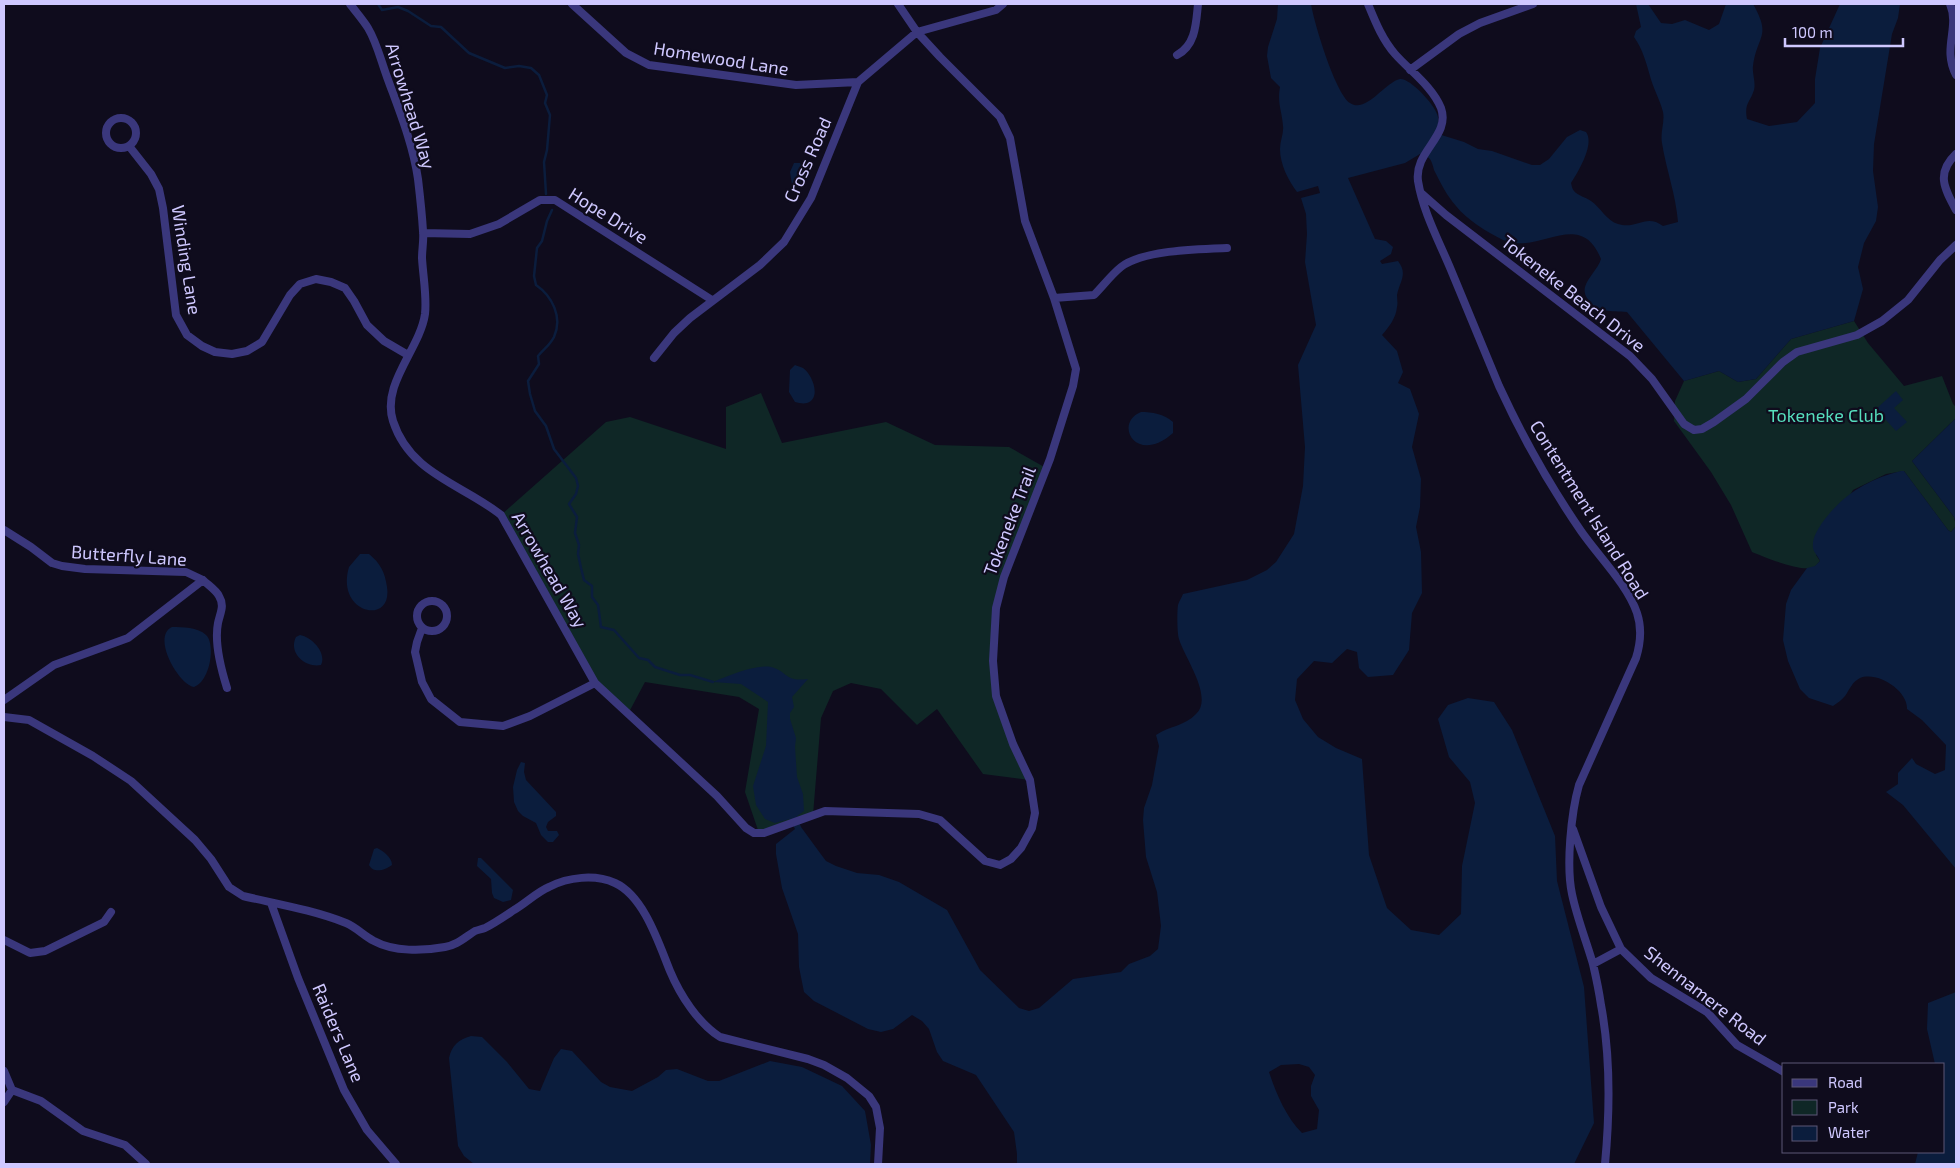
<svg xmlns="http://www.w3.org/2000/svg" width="1960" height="1168" viewBox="0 0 1960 1168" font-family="'Exo 2',sans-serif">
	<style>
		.green { fill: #0f2726 }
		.water { fill: #0b1d3d; fill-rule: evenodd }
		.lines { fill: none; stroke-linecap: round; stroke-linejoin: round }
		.stream { stroke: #0b1d3d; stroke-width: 2.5 }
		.minor { stroke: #3a377c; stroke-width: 8 }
		.labels { text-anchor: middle; stroke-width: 4.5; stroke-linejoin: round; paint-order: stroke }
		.street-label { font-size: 18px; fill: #cfc8ff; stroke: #0f0c1d }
		.park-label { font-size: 18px; fill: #56ddbd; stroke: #0f0c1d }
	</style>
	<rect width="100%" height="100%" fill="#0f0c1d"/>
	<path class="green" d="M1854,321L1868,343L1904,386L1942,376L1953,404L1956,407V418L1912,461L1954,517L1956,526L1951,532L1948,530L1904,471L1886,474L1853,490L1816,555L1820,561C1819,562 1816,566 1814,567C1803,573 1764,557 1752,552L1731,505L1711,472L1674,421L1675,401L1684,381L1719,371L1738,382L1756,379L1791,339Z
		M761,393L782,443L886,422L935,445L1009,447L1046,468L996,608V696L1030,780L983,774L937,709L917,725L881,689L851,683L833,691L821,718L813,815L759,833L745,792L759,709L739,697L645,682L628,714L595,683L501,515L606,422L630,417L726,449V407Z"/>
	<path class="water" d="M1278,4H1311C1314,22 1335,93 1350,103C1366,114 1385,82 1400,79C1410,78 1434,104 1437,114C1440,121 1438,127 1435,133L1464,142L1478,149L1492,151L1532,165H1540L1549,159L1567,137L1580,130L1586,132C1595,144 1578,172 1571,183C1572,187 1572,188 1574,191C1578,196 1586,197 1591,201C1600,207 1607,221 1618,224C1636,230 1646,213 1663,226L1678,222C1676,195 1666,169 1662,143C1660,132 1665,122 1663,112C1660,100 1653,88 1650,76C1646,62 1643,50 1634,37L1636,31L1641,27L1636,4H1648L1661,23L1672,24L1685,20L1709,30L1719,24L1726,4H1753C1772,37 1757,35 1753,66C1752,74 1756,82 1754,90C1750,103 1744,103 1747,119L1769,126L1797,122L1815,103V79L1820,48L1840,4H1900L1898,18L1892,34L1874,144L1873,171L1878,207L1876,221L1864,243L1858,267L1863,289L1854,321L1791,339L1756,379L1738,382L1719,371L1684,381L1627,312C1611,311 1597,313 1587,298C1585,295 1584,291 1585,287C1588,277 1598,269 1601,259C1580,207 1539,256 1503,240C1487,232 1467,220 1456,206C1447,196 1440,182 1434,170C1433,166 1432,162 1430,159C1427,156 1423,155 1420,154L1405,163L1348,178L1375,239L1386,241L1393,247L1391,254L1380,261L1382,264L1398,261C1408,274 1400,281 1397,295C1397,299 1398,303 1397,307C1396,318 1389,327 1382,335L1397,351L1403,372L1398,383L1410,389L1419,414L1412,447L1421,479L1420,507L1416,527L1421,552L1422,593L1412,613L1409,650L1393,675L1368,677L1359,668L1357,652L1347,649L1332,663L1314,661L1297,679L1295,700L1303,719L1318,737L1336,748L1362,759L1369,855L1387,908L1411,930L1439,935L1461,914L1462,866L1475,803L1470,782L1449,757L1438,719L1448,705L1468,698L1494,702L1512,730L1555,836L1557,881L1584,987L1594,1123L1574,1164H1017V1154L1014,1132L976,1075L943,1061L937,1052L929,1029L922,1021L912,1015L893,1029L881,1032L868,1029L814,1001L804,992L799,967L798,934L782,888L776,854V844L795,829L790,819L775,823L765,819L756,805L753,786L766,746L768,702L741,684L713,682C728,676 756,664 771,667C789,672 784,682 808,679L792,697L794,707L790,713V719L796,738L795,747L797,777L803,794L804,811L797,816L801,827L820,853L826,861L836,866L857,873L879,875L899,882L947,910L980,970L1019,1008L1029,1011L1039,1008L1073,979L1121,972L1129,964L1150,956L1158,949L1161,926L1157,892L1146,857L1143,820L1144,808L1152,785L1159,746L1156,735C1169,726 1185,726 1196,714C1214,697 1184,657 1179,639C1177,633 1177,611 1178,605C1179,601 1182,597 1183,594L1247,580L1267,570L1276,562L1294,534L1303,486L1305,447L1298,365L1316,325L1305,262L1307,234L1306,214L1301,198L1320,193L1318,186L1297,192C1288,180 1280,164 1280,149C1280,141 1284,133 1283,126C1282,111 1277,103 1280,87L1271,78L1267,56L1268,47L1277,19ZM1299,1064L1309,1067L1315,1075L1311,1086V1096L1319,1110L1317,1129L1302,1133C1286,1117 1276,1093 1269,1072L1281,1065Z
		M794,163H800L806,172L802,182L797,186L792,185L790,172Z
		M795,365C797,366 801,367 803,368C812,374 822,398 807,403C803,404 799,403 795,402L789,392L790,370Z
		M1896,391L1903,400L1894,408L1907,422L1896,431L1876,409Z
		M1141,412C1152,412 1164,414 1173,422V433C1136,466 1113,423 1141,412Z
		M1956,418V524L1954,517L1912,461Z
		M1901,471H1904L1948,530L1951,532L1956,526V869L1903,805L1886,792L1898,784V773L1912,758L1916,764L1935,774L1945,770L1946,745L1922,720L1907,709C1908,691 1878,671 1860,678C1852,682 1850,689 1845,696C1842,700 1837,703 1833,706L1809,698L1800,689L1788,661L1783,640L1786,604L1791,590L1807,568L1815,566L1820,561C1818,556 1814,553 1813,548C1812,538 1817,531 1822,523C1842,495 1868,479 1901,471Z
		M360,554H369C380,563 385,572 387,587C393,626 335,614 349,567Z
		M172,627C182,627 198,627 206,635C216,644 210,682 194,687C179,685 151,637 172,627Z
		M300,635C312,637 327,653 321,665C305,668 288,653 296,637Z
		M521,762L525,763L524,772L526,780L556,812V816L548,822L546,827L548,831H557L559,835L553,842H548L541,835L536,823L523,816L518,811L514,802L513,787L517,770Z
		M377,848C383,851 392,857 392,865C385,870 374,874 369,865L374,849Z
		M478,858H481L513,890L511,900L503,902L494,898L492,893L491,879L477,866Z
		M1956,992V1164H1915L1918,1152H1944V1064H1935L1927,1029L1928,1003Z
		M471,1036L482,1037L507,1062L529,1089L540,1091L554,1058L561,1049L572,1051L601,1082L610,1087L632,1091L658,1077L666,1070L677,1069L708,1081H719L770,1061L802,1067L842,1086L865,1111L871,1145L870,1164H474L464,1156L458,1146L449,1058C452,1045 458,1040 471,1036Z"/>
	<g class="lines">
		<path class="stream" d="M378,4L382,10L398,7L408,11L431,26L441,27L469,53L505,68L519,66L531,68L539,75L547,95L545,103L550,115L547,150L544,162L546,194
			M552,210L547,221L542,241L537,248L534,276L536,285C552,296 563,317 554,337C550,345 544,349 538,356L539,364L528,381L530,394L535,411L546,426L554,449L576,478L578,486L576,494L569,504L577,517L575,533L579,545L578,554L581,568L584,580L592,586V597L598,605L601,627L614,630L639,658L648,660L655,667L680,675H690L713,682"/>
		<path class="minor" d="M350,4C356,12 363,20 368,28C377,43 381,61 387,77C399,110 413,144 418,179C420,196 422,214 423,231C424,240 422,249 422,258C423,276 427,296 425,314C420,349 381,384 393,421C410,474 462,484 501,515L595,683L717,796L746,828L754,833H764L825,811L919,814L940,820L985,861L1000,865L1011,859L1021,848L1032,828L1035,813L1030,780L1013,744L996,696L993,661L996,608L1004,577L1050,459L1073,386L1076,369L1054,298L1025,221L1010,138L1000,117L940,57L917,32L898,4
			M572,4L626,53L649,65L796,85L858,82
			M1368,4C1375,21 1382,39 1395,54C1410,71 1432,86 1441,108C1451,136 1414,151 1418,181C1423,212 1439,241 1451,270C1467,308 1483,347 1499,386C1522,436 1550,486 1581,531C1599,557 1627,584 1637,613C1642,628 1641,642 1636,658L1579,785C1571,813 1566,866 1572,894C1577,918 1586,940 1593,964C1596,977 1599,991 1601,1005C1611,1058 1610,1111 1605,1164
			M1950,4C1960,28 1942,48 1956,75
			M1177,55C1196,45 1196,23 1198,4
			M1410,70L1459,34L1480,23L1533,4
			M106 133a15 15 0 1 1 30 0a15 15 0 1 1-30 0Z
			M129,146L151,174L159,189L163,208L176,315L187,335L202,346L215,352L232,354L247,351L262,342L290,295L300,284L316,279L331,282L345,288L354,301L367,325L384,341L408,355
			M1956,154C1936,173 1944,188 1956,210
			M1421,193L1446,215L1630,356L1652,379L1684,424L1694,430L1702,429L1714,422L1746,399L1783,362L1797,352L1857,335L1882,321L1908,300L1940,260L1956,245
			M423,233L470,234L499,224L540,200H555L712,300
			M1054,298L1094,295C1103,286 1111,275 1121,267C1143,250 1199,249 1227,248
			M654,358L674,333L690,318L760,265L784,242L811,198L858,82L917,32L996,10L1003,4
			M4,530L31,547L52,563L62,566L85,569L186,572L203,580
			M417 616a15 15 0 1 1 30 0a15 15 0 1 1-30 0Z
			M422,628L417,642L415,652L422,682L431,699L460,722L503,726L530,716L595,683
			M4,700L54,665L128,638L203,580C208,585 216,590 219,596C225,606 220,613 218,623C214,643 221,669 227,688
			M4,717L29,720L93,756L131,781L195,840L211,859L229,887L243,896C277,904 313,910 346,923C356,927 364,936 374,941C394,952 423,951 445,947C457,945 464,938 475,931C478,930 482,929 485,928C495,923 505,916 514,910C526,903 537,892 549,887C568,877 595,874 615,883C644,896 659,944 670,971C680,995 698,1023 720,1037L808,1059L824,1065L847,1078L869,1096L876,1107L880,1128L878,1164
			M1573,829L1601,907L1621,949L1651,978L1707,1012L1737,1045L1784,1072
			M271,903L298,978L344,1090L367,1130L396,1164
			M4,940L30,953L45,951L104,922L111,912
			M1593,964L1621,949
			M4,1071L12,1090L4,1102
			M12,1090L41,1101L83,1131L125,1145L146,1164"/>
	</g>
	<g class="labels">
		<g class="street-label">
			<text transform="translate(721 59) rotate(9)" y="6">Homewood Lane</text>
			<text transform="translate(410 106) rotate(73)" y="6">Arrowhead Way</text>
			<text transform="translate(808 160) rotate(-66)" y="6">Cross Road</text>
			<text transform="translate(608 216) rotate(32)" y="6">Hope Drive</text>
			<text transform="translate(186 260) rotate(81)" y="6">Winding Lane</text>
			<text transform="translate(1573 294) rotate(38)" y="6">Tokeneke Beach Drive</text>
			<text transform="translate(1589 510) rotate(58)" y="6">Contentment Island Road</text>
			<text transform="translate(1010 521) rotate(-69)" y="6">Tokeneke Trail</text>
			<text transform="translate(129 556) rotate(4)" y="6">Butterfly Lane</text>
			<text transform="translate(549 570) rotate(60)" y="6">Arrowhead Way</text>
			<text transform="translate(1705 996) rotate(38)" y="6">Shennamere Road</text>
			<text transform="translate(338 1033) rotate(67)" y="6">Raiders Lane</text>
		</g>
		<g class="park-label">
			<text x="1826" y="422">Tokeneke Club</text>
		</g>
	</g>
	<rect width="1960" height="1168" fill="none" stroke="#cfc8ff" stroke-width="10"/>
	<rect x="1782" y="1063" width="162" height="90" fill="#0f0c1d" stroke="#5c5777"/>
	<rect x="1792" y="1079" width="25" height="8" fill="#3a377c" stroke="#5c5777"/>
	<text x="1828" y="1088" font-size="15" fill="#cfc8ff">Road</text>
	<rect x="1792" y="1100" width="25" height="15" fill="#0f2726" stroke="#5c5777"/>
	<text x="1828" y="1113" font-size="15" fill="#cfc8ff">Park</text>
	<rect x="1792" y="1126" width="25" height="15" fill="#0b1d3d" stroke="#5c5777"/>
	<text x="1828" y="1138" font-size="15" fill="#cfc8ff">Water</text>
	<path d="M1785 38v8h118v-8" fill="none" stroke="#cfc8ff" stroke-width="2.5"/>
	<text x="1792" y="38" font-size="15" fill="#cfc8ff" stroke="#0f0c1d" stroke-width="4" paint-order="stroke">100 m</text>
</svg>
